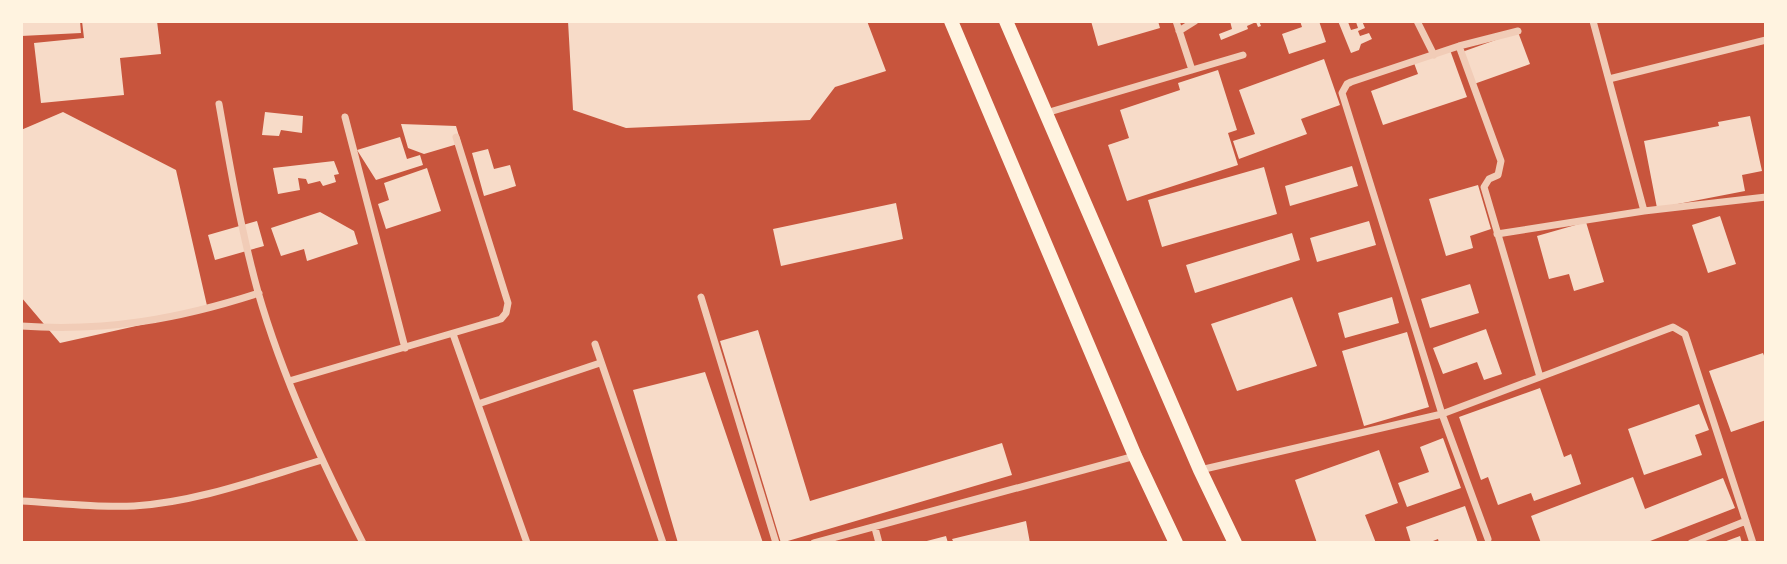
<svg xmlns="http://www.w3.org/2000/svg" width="1787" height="564" viewBox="0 0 1787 564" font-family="'Fira Sans Condensed',sans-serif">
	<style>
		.building { fill: #f7dbc8 }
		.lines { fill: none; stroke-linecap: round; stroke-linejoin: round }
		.minor { stroke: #f1ccb7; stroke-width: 7 }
		.secondary { stroke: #fff3e0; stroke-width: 14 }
	</style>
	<rect width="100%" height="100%" fill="#c8553d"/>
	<path class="building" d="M21,21H80L81,33L21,36Z
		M82,21H157L161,54L120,58L124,95L41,103L34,43L84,38Z
		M568,21H867L886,71L835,87L810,120L626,128L573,110Z
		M1091,21H1158L1160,28L1098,46Z
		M1230,21H1259L1261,26L1258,27L1256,22L1247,26L1248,29L1221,40L1219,34L1232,29Z
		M1300,21H1319L1326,42L1289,54L1282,34L1302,27Z
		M1338,21L1348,22L1351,30L1358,28L1356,22L1362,21L1365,28L1358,31L1360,36L1369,33L1372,39L1361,44L1359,50L1351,53Z
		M1518,32L1530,64L1474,84L1462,52Z
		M1450,50L1467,97L1383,125L1371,91L1418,74L1414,63Z
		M1324,59L1340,105L1301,119L1307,134L1239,159L1233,141L1255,134L1239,90Z
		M1218,70L1237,130L1228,133L1238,165L1127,201L1108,145L1129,138L1120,110L1180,90L1178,83Z
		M63,112L176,170L208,310L60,343L21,297V130Z
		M265,112L303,116L302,133L281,130L279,136L262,135Z
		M1750,116L1762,171L1742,175L1745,191L1657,208L1644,141L1719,126L1718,122Z
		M401,124L456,126L461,143L424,154L408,148Z
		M400,137L407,159L420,155L423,165L376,180L357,150Z
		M488,149L494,169L510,165L516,186L484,196L472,153Z
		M334,161L339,174L334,175L336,182L323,186L320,181L308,184L306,179L298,178L300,190L278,194L273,168Z
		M1352,166L1358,186L1290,206L1285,186Z
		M1264,167L1277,214L1162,247L1148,200Z
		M427,168L441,211L386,229L378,204L389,200L384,183Z
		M1478,185L1491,229L1470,236L1473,248L1446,256L1429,199Z
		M896,203L903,239L781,266L773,229Z
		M320,212L354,231L358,244L307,261L304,249L281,256L271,228Z
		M1720,216L1736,264L1708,273L1692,225Z
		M257,221L264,246L215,260L208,235Z
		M1369,221L1376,245L1317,262L1310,238Z
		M1586,222L1604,282L1574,291L1569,274L1549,279L1537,236Z
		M1292,233L1300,260L1195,293L1186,265Z
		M1470,284L1479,313L1430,328L1421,299Z
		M1292,297L1317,366L1237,391L1211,324Z
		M1392,297L1399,323L1345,338L1338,313Z
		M1486,329L1502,374L1484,380L1477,362L1443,374L1433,348Z
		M758,330L810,501L1002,443L1012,475L781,543L720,341Z
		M1407,332L1429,407L1364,426L1342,351Z
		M1763,353L1766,361V420L1731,432L1709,371Z
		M705,372L763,543H678L633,390Z
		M1540,388L1564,457L1571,454L1581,484L1534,501L1531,493L1498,505L1488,477L1481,480L1459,417Z
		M1699,404L1709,430L1695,435L1702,455L1644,475L1628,429Z
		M1443,438L1461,488L1407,507L1398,483L1429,472L1420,447Z
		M1379,450L1398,503L1365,515L1376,543H1317L1295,480Z
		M1633,477L1645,509L1723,478L1735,508L1645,543H1541L1531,516Z
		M1465,506L1478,543H1439L1438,539L1428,543H1411L1406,527Z
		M1026,521L1030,543H954L952,539Z
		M946,536L948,543H923V542Z
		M1740,536L1742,543H1721Z"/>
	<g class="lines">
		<path class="minor" d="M1176,21L1192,70
			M1417,21L1434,55
			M1593,21L1644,211
			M1179,31L1195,21
			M1459,46L1501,161L1498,175L1489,179L1484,187L1540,377
			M1609,79L1766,40
			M219,104C230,167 241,230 258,292C283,379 322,462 363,543
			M1046,113L1243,55
			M345,117L405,348
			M1497,234L1644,211L1766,197
			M701,297L776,543
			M21,326C106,332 179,319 259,293
			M453,334L527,543
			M595,344L663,543
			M289,381L501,319L506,313L508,303L456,137
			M478,404L600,363
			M1200,470L1442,414L1673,327L1685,334L1753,543
			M21,501C58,503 97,508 134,506C198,502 261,478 322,460
			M875,528L879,543
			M1488,539L1442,414L1342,93L1347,84L1351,82L1459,46L1518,31
			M814,543L1135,456
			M1691,543L1746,521"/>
		<path class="secondary" d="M951,21L1135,456L1176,543
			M1006,21L1200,470L1235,543"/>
	</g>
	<rect width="1787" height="564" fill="none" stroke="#fff3e0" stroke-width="46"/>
</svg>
